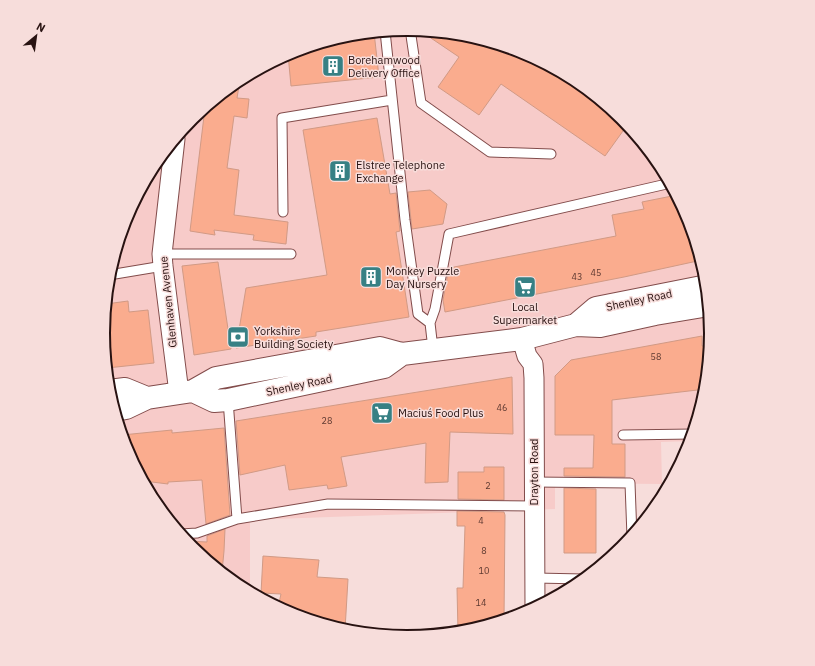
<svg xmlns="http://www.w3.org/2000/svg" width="815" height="666" viewBox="0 0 815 666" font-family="'IBM Plex Sans',sans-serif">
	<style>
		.built { fill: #f7cbc9 }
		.green { fill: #ebc785 }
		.building { fill: #faac8e; stroke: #d19a85 }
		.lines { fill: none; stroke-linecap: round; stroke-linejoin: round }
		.service-casing { stroke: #824c4b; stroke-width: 11 }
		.minor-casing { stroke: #824c4b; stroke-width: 21 }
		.secondary-casing { stroke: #824c4b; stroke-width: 24 }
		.service { stroke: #fff; stroke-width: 9 }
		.minor { stroke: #fff; stroke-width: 19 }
		.secondary { stroke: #fff; stroke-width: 22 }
		.labels { text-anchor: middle; stroke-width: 3; stroke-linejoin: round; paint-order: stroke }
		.number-label { font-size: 9px; fill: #5c3830 }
		.poi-label { font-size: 11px; fill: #281211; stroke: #f7dddb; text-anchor: start }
		.street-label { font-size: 11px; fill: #281211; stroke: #f7dddb }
		.rim { fill: none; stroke: #281211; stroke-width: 2 }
	</style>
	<rect width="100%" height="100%" fill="#f7dddb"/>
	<path class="built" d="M408,29L467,35L524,52L623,118L660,164L688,217L706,274L710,318L704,319L706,331L708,370L706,393L691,441L661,442L662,484L555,483V509L250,520V584L242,588L192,548L155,502L127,449L109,392L104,333L109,273L127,216L155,164L193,118L239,80L291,52L348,35Z"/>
	<path class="green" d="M711,330V333L708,370L706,331Z"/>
	<path class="building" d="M419,30L467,35L524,52L577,80L623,118L628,124L605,156L501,84L479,115L438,87L459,57Z
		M374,32L379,77L291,86L288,54L348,35Z
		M240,80L237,98L249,99L247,118L234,116L227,168L239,170L234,215L288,222L286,244L253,240L254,235L214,230L215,235L190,231L205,108Z
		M377,118L390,194L396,193L400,231L396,232L409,317L316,332V336L236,348L246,288L327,275L303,130Z
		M430,190L447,204L443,224L412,229L408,192Z
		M677,195L688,217L702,260L624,277L445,312L443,300L449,268L616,236L612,215L644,209L642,202Z
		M218,262L231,349L194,355L182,266Z
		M128,301L129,312L148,310L154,363L107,368L104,333L106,304Z
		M702,336V346H706L708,370L706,389L612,400V444H625V477L564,476V468H593L594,435H555V376L571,360Z
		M512,377L513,434L450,432L448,482L425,483L426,443L341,457L347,486L328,489L327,485L289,490L285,465L240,475L236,421Z
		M224,428L230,515L206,524L202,480L168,482V484L144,481L127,449L122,435L172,430V433Z
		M484,467H504V500L458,499V472H484Z
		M564,488L596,489V553H564Z
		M457,511L504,512L505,515L504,620L467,631L458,632L457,588H463L465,526H457Z
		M225,529L224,551L222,572L192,548L186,541L207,542V536Z
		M263,556L319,560L317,577L348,579L345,630L291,614L278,607L281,594L261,593Z"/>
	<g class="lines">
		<g class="service-casing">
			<path id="service" d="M410,29L421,103L490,152L551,154
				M385,31L405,220L418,314L430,323
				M283,212L282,118L392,100
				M162,254H291
				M109,275L163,266
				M433,349L430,323L435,309L449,234L671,183
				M623,435L693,434
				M534,482L630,483L632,537
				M237,519L328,504L534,506
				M181,534L197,533L237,519L228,400
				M535,578L584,579"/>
		</g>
		<g class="minor-casing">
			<path id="minor" d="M175,139L162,254L163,266L179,393
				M522,339L527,356L533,364L534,378L535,608"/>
		</g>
		<g class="secondary-casing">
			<path id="secondary" d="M576,325L596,308L707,286
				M109,391L125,389L147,398
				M193,391L214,401L228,400L384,367L402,354
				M115,410L126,408L147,398L193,391L216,378L380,348L402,354L522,339L576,325L600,326L655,314L709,305"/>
		</g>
		<use href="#service" class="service"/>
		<use href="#minor" class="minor"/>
		<use href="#secondary" class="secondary"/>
	</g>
	<defs>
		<g id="building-square" transform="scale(1.15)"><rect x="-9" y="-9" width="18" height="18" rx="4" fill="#378084" stroke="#f7dddb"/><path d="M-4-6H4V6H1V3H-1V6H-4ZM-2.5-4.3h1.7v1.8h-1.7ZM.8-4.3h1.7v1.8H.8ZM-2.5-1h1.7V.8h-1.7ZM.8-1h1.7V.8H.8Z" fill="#fff"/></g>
		<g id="supermarket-square" transform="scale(1.15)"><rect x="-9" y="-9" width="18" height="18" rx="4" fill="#378084" stroke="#f7dddb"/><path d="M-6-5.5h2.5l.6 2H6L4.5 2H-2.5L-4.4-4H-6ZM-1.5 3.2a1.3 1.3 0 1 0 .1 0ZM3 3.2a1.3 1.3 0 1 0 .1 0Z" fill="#fff"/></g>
		<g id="bank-square" transform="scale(1.15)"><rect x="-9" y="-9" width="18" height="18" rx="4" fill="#378084" stroke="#f7dddb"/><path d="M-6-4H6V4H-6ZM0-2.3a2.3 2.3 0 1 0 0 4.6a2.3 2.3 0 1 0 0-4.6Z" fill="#fff"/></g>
	</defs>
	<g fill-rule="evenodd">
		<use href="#building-square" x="333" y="66"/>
		<use href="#building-square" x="340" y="171"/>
		<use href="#building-square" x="371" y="277"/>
		<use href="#supermarket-square" x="525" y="287"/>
		<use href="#bank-square" x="238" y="337"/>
		<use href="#supermarket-square" x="382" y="413"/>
	</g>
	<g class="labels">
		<g class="number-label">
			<text x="596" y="276">45</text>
			<text x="577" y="280">43</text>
			<text x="656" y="360">58</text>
			<text x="502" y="411">46</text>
			<text x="327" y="424">28</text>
			<text x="488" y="489">2</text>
			<text x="481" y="524">4</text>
			<text x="484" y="554">8</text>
			<text x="484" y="574">10</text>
			<text x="481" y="606">14</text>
		</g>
		<g class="poi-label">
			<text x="348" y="64">Borehamwood<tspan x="348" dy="13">Delivery Office</tspan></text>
			<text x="356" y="169">Elstree Telephone<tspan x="356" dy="13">Exchange</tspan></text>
			<text x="386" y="275">Monkey Puzzle<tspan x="386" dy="13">Day Nursery</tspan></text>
			<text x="525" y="311" text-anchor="middle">Local<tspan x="525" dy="13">Supermarket</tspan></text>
			<text x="254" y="335">Yorkshire<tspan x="254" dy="13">Building Society</tspan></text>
			<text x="398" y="417">Maciuś Food Plus</text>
		</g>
		<g class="street-label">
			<text transform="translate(639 300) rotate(-12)" y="4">Shenley Road</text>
			<text transform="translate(168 302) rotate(-96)" y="4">Glenhaven Avenue</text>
			<text transform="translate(299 385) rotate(-12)" y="4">Shenley Road</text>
			<text transform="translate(534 472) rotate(-90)" y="4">Drayton Road</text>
		</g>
	</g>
	<path d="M0 0H815V666H0ZM110 333a297 297 0 1 1 594 0a297 297 0 1 1-594 0Z" fill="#f7dddb" fill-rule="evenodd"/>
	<path class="rim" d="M110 333a297 297 0 1 1 594 0a297 297 0 1 1-594 0Z"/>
	<g transform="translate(36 36) rotate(29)" stroke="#f7dddb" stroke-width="3" paint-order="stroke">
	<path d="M0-3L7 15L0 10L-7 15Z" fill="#281211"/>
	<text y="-6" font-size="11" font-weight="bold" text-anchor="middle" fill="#281211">N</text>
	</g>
</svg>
